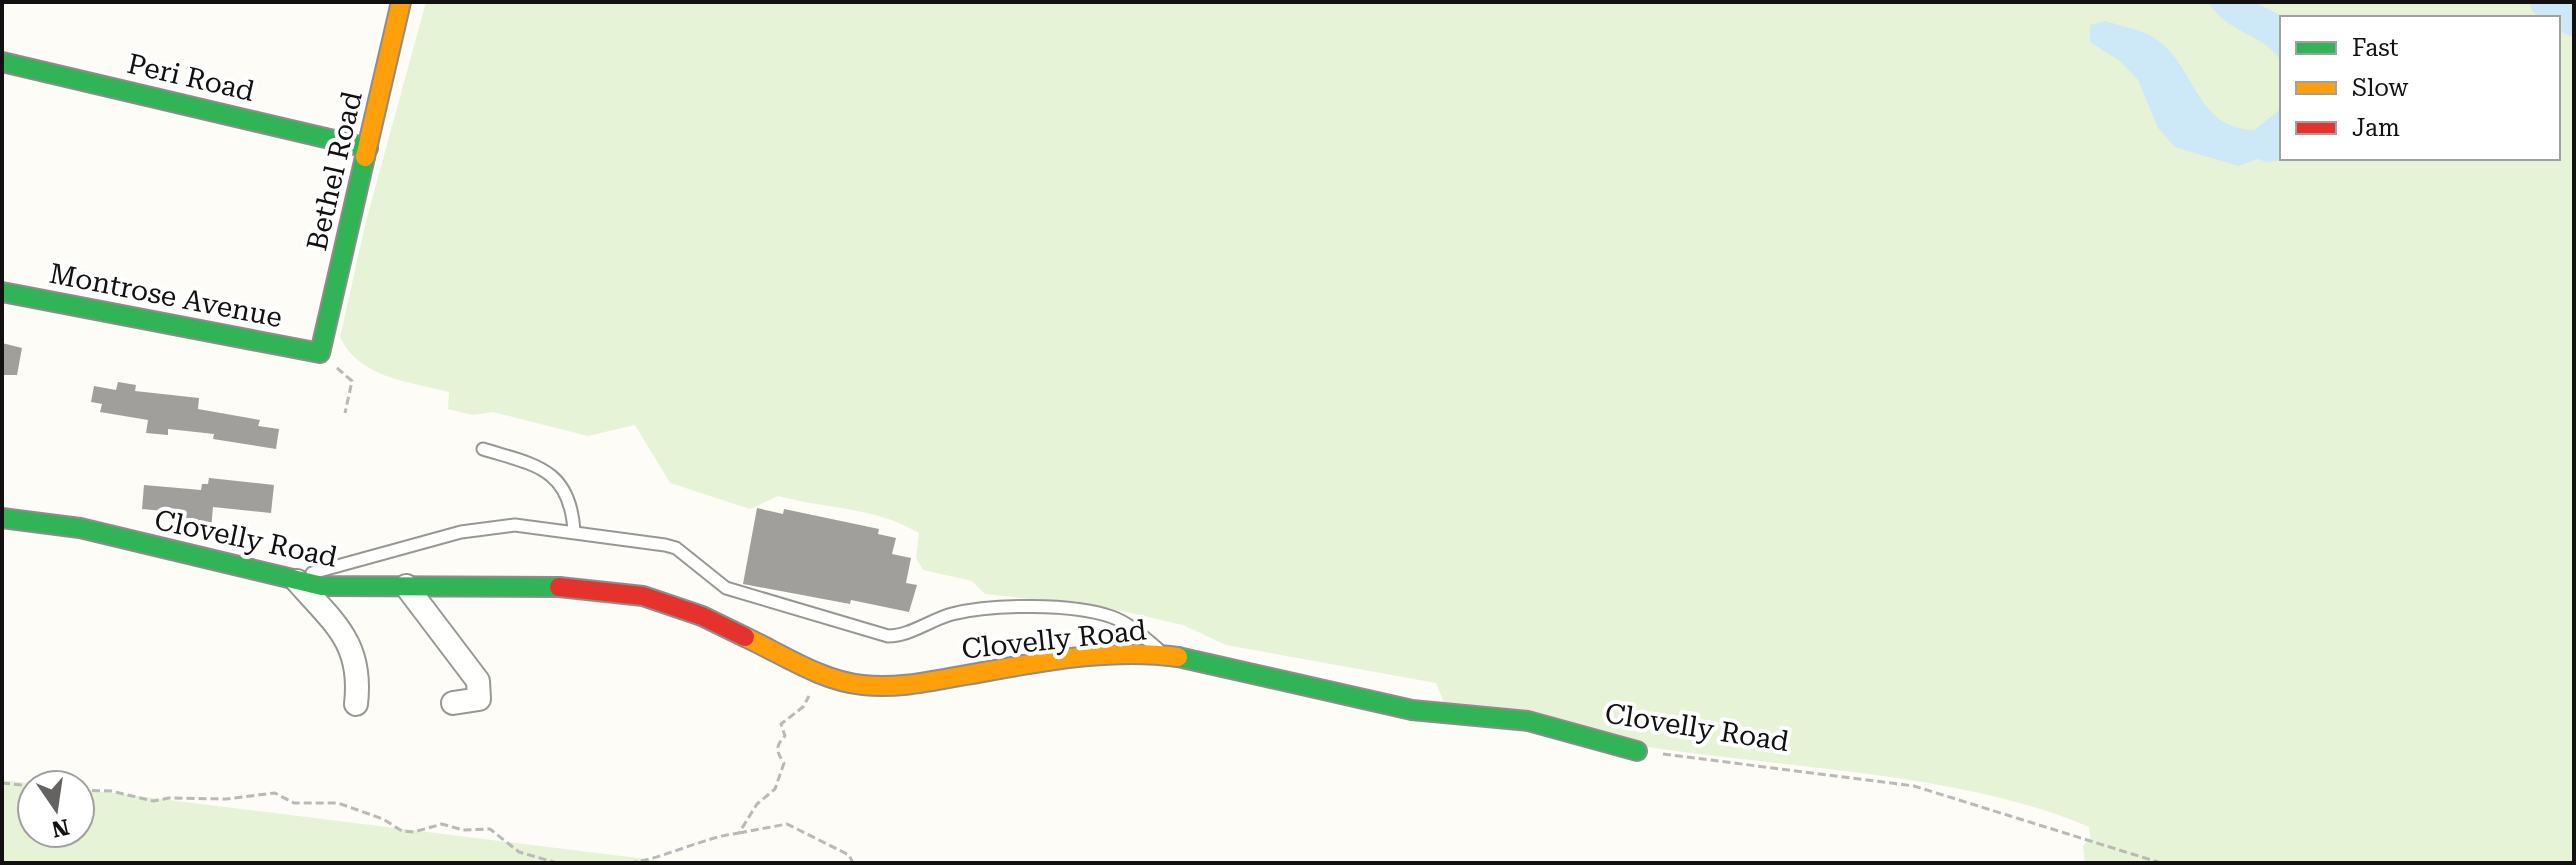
<svg xmlns="http://www.w3.org/2000/svg" width="2576" height="865" viewBox="0 0 2576 865" font-family="'Roboto Serif',serif">
	<style>
		.green { fill: #e7f3d7; fill-rule: evenodd }
		.water { fill: #cde8f7 }
		.lines { fill: none; stroke-linecap: round; stroke-linejoin: round }
		.river { stroke: #cde8f7; stroke-width: 34 }
		.building { fill: #a19f9c }
		.lane-casing { stroke: #979795; stroke-width: 15 }
		.street-casing { stroke: #979795; stroke-width: 26 }
		.fast-casing { stroke: #8e8d8b; stroke-width: 22 }
		.slow-casing { stroke: #8e8d8b; stroke-width: 22 }
		.jam-casing { stroke: #8e8d8b; stroke-width: 22 }
		.path { stroke: #b9b9b8; stroke-width: 3; stroke-dasharray: 8 4; stroke-linecap: butt }
		.lane { stroke: #fffffe; stroke-width: 11 }
		.street { stroke: #fffffe; stroke-width: 22 }
		.fast { stroke: #30b455; stroke-width: 18 }
		.slow { stroke: #ff9f0a; stroke-width: 18 }
		.jam { stroke: #e5322d; stroke-width: 18 }
		.labels { text-anchor: middle; stroke-width: 8; stroke-linejoin: round; paint-order: stroke }
		.street-label { font-size: 28px; fill: #111; stroke: #fff }
	</style>
	<rect width="100%" height="100%" fill="#fdfcf7"/>
	<path class="green" d="M426,2H2547L2574,19V863H2085L2083,846L2090,838L2089,827C1975,778 1823,770 1700,754C1615,744 1531,726 1447,710L1436,683L1226,645L1183,625L1104,607L985,594L972,581L923,570L916,558L919,533C876,507 825,509 778,496L750,509L670,483L635,425L588,436L493,412L473,415L448,409L449,392C410,382 359,378 340,337L366,221ZM2282,18H2558V158H2282Z
		M2,780L45,785H32V833H80V789L678,863H2Z"/>
	<path class="water" d="M2208,2H2254L2286,18H2282V62C2260,30 2228,35 2208,2Z
		M2106,21C2120,26 2140,29 2153,37C2197,64 2193,128 2254,130L2282,108V158H2299L2266,162L2258,159L2238,166L2175,147L2158,128L2138,80L2120,61L2090,42V25Z"/>
	<g class="lines">
		<path class="river" d="M2547,2L2574,19"/>
	</g>
	<path class="building" d="M2,343L22,348L17,375H2Z
		M118,382L136,385L135,391L199,398L198,409L260,420L258,426L279,429L276,449L213,439L214,434L168,429V435L146,433L148,420L100,412L102,404L91,402L94,386L116,390Z
		M209,478L274,485L271,513L213,507L211,530L197,528L198,519L175,517V512L142,509L144,485L201,490L202,484H208Z
		M757,508L783,514L784,509L879,529L878,534L896,538L892,554L911,558L906,583L917,585L909,612L851,600L850,604L743,584Z"/>
	<g class="lines">
		<g class="lane-casing">
			<path id="lane" d="M483,449C535,465 570,468 574,531
				M312,573L461,532L515,525L665,545L676,548L726,588L888,636C910,636 930,620 952,614C992,604 1073,603 1112,617C1129,623 1144,637 1158,649"/>
		</g>
		<g class="street-casing">
			<path id="street" d="M297,581C334,623 363,643 356,704
				M406,586L478,681L479,699L453,703"/>
		</g>
		<g class="fast-casing">
			<path id="fast" d="M2,62L368,148
				M2,292L320,353L365,157
				M2,518L80,528L322,586L559,587
				M1178,657L1412,710L1528,721L1637,751"/>
		</g>
		<g class="slow-casing">
			<path id="slow" d="M365,157L401,2
				M745,637C782,654 821,681 863,685C898,689 931,681 966,675C1034,663 1109,647 1178,657"/>
		</g>
		<g class="jam-casing">
			<path id="jam" d="M559,587L643,596L702,616L745,637"/>
		</g>
		<path class="path" d="M337,368L352,381L345,413
			M1663,754L1914,786L2161,863
			M2,783L32,786
			M80,790L111,791L153,801L169,798L226,799L275,793L294,803H338L383,819L402,831L414,832L442,824L463,830L490,829L519,852L557,863
			M739,833L787,824L849,855L853,863
			M629,863C667,858 700,838 739,833L757,804L775,789L784,763C776,751 775,746 785,736L781,724L803,707L809,696"/>
		<use href="#lane" class="lane"/>
		<use href="#street" class="street"/>
		<use href="#fast" class="fast"/>
		<use href="#slow" class="slow"/>
		<use href="#jam" class="jam"/>
	</g>
	<g class="labels">
		<g class="street-label">
			<text transform="translate(191 77) rotate(13)" y="10">Peri Road</text>
			<text transform="translate(334 171) rotate(-77)" y="10">Bethel Road</text>
			<text transform="translate(166 295) rotate(11)" y="10">Montrose Avenue</text>
			<text transform="translate(246 538) rotate(12)" y="10">Clovelly Road</text>
			<text transform="translate(1054 639) rotate(-6)" y="10">Clovelly Road</text>
			<text transform="translate(1697 727) rotate(9)" y="10">Clovelly Road</text>
		</g>
	</g>
	<rect width="2576" height="865" fill="none" stroke="#111111" stroke-width="8"/>
	<rect x="2280" y="16" width="280" height="144" fill="#ffffff" stroke="#a0a0a0" stroke-width="2"/>
	<rect x="2296" y="42" width="40" height="12" fill="#30b455" stroke="#a0a0a0" stroke-width="2"/>
	<text x="2352" y="56" font-size="24" fill="#111111">Fast</text>
	<rect x="2296" y="82" width="40" height="12" fill="#ff9f0a" stroke="#a0a0a0" stroke-width="2"/>
	<text x="2352" y="96" font-size="24" fill="#111111">Slow</text>
	<rect x="2296" y="122" width="40" height="12" fill="#e5322d" stroke="#a0a0a0" stroke-width="2"/>
	<text x="2352" y="136" font-size="24" fill="#111111">Jam</text>
	<g transform="translate(56 809) rotate(167)"><circle r="38" fill="#ffffff" stroke="#a0a0a0" stroke-width="2"/>
	<path d="M0-6L14 30L0 20L-14 30Z" fill="#646362"/>
	<text y="-12" font-size="22" font-weight="bold" text-anchor="middle" fill="#111111">N</text>
	</g>
</svg>
